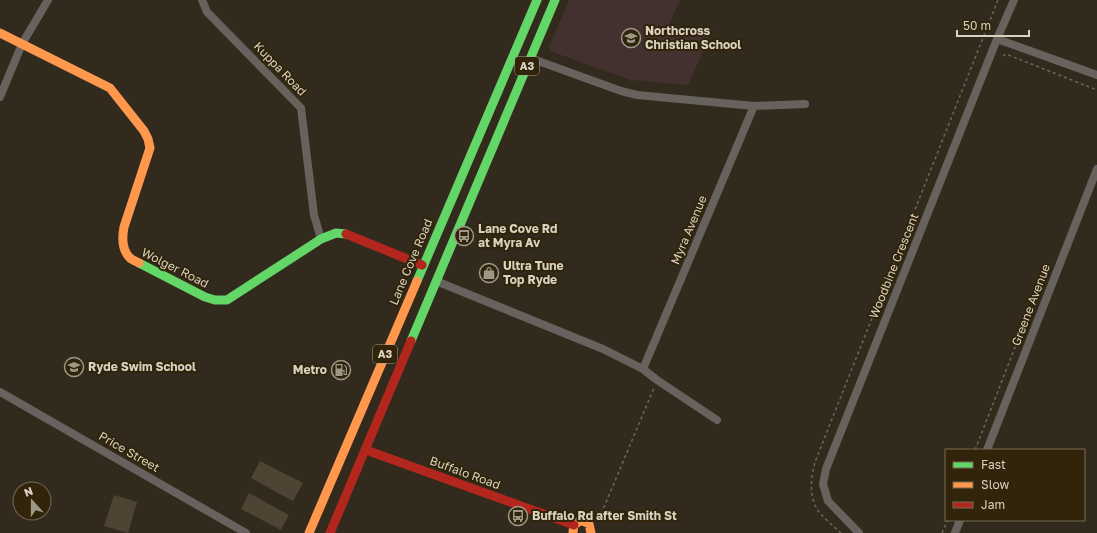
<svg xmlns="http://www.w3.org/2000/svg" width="1097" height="533" viewBox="0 0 1097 533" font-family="'Golos Text',sans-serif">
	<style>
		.education { fill: #433130 }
		.building { fill: #4e4434 }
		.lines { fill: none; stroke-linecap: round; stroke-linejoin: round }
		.path { stroke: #6c6662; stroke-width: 1.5; stroke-dasharray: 3 3; stroke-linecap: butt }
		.street { stroke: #68625e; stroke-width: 8 }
		.fast { stroke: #63d668; stroke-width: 9 }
		.slow { stroke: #ff974d; stroke-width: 9 }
		.jam { stroke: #b3261e; stroke-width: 9 }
		.labels { text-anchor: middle; stroke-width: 4; stroke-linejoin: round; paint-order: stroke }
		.shield { fill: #31240a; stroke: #a79e8c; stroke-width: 1 }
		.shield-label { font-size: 11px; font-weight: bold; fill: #d9d2c3 }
		.poi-label { font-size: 12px; font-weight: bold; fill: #d9d2c3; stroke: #31240a; text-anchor: start }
		.street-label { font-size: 12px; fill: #d9d2c3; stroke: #31240a }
	</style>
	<rect width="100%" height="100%" fill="#322b1d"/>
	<path class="education" d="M569,0H680L669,25L713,29L688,85L631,80L550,51L549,47Z"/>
	<path class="building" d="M260,461L303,483L293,501L251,478Z
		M249,493L289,515L281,530L241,509Z
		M114,495L137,502L128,533L104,526Z"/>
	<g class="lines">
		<path class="path" d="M1003,56L1006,54L1097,90
			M975,450L1044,273
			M599,519L654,388
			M841,533C834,527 826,520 820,513C808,499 811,478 815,462L998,0
			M942,533L948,520"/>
		<path class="street" d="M202,0L207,12L301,108L314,215L321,239
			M997,39L1097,75
			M530,58L621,91L637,95L754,106L805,104
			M0,97L22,44L48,0
			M436,281L603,349L643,369L657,380L717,420
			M643,369L754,106
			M0,392L246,533
			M987,450L1097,169
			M859,533L828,501L823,484L826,469L997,39L1014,0
			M955,533L960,520"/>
		<path class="fast" d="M139,263L205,297L215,300H227L321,239L336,233L346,234
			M417,281L537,0
			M411,341L555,0"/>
		<path class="slow" d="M0,33L110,88L144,131L148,139L150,148L124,227C122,237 122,250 130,258C132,260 136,261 139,263
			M573,532L574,525L581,520L589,524L591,533
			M309,533L417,281"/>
		<path class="jam" d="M346,234L422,265
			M366,450L574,525
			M330,533L411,341"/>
	</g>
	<defs>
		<g id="school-ring" transform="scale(1)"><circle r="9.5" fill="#31240a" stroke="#9f9889" stroke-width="1.5"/><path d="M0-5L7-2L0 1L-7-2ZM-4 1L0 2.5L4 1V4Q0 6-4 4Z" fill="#9f9889"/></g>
		<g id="bus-ring" transform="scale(1)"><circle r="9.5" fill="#31240a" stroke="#9f9889" stroke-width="1.5"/><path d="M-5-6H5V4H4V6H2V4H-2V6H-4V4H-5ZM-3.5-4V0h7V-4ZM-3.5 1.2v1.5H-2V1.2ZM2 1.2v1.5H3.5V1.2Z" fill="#9f9889"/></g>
		<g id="shop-ring" transform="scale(1)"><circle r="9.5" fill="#31240a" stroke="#9f9889" stroke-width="1.5"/><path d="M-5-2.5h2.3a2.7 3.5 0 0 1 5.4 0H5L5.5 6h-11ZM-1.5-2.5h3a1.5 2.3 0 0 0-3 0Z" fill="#9f9889"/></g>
		<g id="fuel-ring" transform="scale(1)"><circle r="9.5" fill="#31240a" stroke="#9f9889" stroke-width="1.5"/><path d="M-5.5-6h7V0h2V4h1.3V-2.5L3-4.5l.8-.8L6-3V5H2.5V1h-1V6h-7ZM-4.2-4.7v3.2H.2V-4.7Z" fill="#9f9889"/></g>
	</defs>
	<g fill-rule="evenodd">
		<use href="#school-ring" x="631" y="38"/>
		<use href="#bus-ring" x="464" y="236"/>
		<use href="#shop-ring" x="489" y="273"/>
		<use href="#school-ring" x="74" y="367"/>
		<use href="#fuel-ring" x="341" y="370"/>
		<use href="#bus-ring" x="518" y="516"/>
	</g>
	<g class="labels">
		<g class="shield">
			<rect x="515" y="57" width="24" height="18" rx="3"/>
			<rect x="373" y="345" width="24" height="18" rx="3"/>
		</g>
		<g class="shield-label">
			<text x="527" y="70">A3</text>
			<text x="385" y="358">A3</text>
		</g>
		<g class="poi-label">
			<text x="645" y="35">Northcross<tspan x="645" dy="14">Christian School</tspan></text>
			<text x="478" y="233">Lane Cove Rd<tspan x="478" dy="14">at Myra Av</tspan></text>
			<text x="503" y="270">Ultra Tune<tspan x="503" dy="14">Top Ryde</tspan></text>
			<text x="88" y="371">Ryde Swim School</text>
			<text x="327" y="374" text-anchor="end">Metro</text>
			<text x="532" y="520">Buffalo Rd after Smith St</text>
		</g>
		<g class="street-label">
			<text transform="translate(280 69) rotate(46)" y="4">Kuppa Road</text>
			<text transform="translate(689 230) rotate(-67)" y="4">Myra Avenue</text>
			<text transform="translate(411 262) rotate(-67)" y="4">Lane Cove Road</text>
			<text transform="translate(894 266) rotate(-68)" y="4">Woodbine Crescent</text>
			<text transform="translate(175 268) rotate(27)" y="4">Wolger Road</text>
			<text transform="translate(1031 305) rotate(-69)" y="4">Greene Avenue</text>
			<text transform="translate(129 452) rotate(30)" y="4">Price Street</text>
			<text transform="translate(465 473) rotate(20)" y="4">Buffalo Road</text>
		</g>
	</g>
	<rect x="945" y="449" width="140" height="72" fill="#31240a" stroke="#746a54"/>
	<rect x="953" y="462" width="20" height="6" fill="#63d668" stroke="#746a54"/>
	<text x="981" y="469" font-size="12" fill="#d9d2c3">Fast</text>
	<rect x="953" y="482" width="20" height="6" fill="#ff974d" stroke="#746a54"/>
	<text x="981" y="489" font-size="12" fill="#d9d2c3">Slow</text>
	<rect x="953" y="502" width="20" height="6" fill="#b3261e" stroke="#746a54"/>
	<text x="981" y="509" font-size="12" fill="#d9d2c3">Jam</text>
	<g transform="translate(32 501) rotate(339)"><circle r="19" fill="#31240a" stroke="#746a54"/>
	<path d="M0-3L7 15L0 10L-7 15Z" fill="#9f9889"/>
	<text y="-6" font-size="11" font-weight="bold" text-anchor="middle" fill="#d9d2c3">N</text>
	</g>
	<path d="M957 30v6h72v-6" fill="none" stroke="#d9d2c3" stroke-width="2"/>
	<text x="963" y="30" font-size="12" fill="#d9d2c3" stroke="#31240a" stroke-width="3" paint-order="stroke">50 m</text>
</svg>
